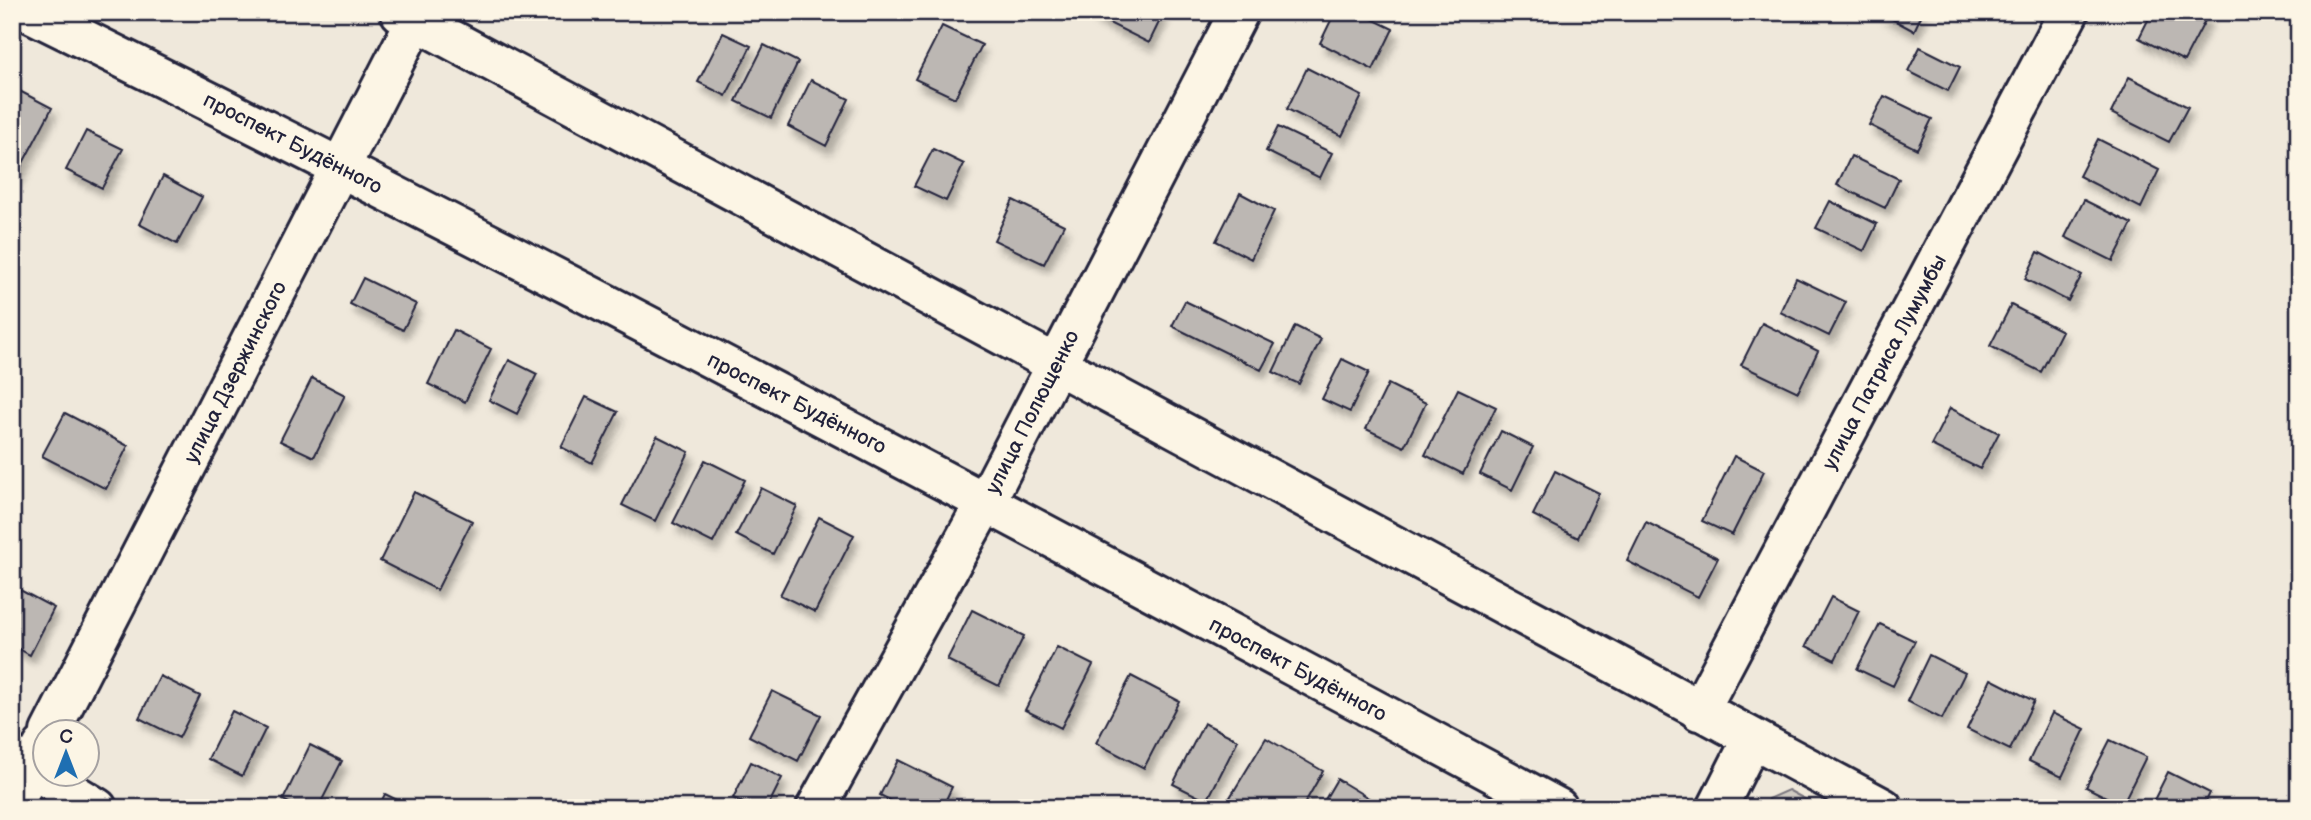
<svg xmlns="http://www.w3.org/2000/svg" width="2311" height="820" viewBox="0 0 2311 820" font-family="'Balsamiq Sans',sans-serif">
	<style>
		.green { fill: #d1cbc3; stroke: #7a767f; stroke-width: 2 }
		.building { fill: #bcb7b3; stroke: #22223b; stroke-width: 2; filter: url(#shadow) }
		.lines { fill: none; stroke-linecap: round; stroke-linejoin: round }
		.minor-casing { stroke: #22223b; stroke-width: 44 }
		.major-casing { stroke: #22223b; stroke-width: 44 }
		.minor { stroke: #fcf5e5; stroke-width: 38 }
		.major { stroke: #fcf5e5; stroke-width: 38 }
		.labels { text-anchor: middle; stroke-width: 6; stroke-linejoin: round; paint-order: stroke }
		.street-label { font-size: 21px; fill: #22223b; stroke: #fcf5e5 }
	</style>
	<defs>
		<filter id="shadow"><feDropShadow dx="4.5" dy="8" stdDeviation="3.5" flood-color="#0004"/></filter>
	</defs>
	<rect width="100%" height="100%" fill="#efe8db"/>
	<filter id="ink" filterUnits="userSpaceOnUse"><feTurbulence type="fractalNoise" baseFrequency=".0143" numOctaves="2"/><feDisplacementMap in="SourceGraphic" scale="14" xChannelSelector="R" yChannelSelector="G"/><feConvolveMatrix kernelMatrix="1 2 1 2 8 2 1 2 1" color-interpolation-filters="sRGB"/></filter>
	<g filter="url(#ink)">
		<path class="green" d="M1788,790L1821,808H1765L1768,799Z"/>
		<path class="building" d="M1094,12H1159L1163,14L1149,43L1093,15Z
			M1335,12H1358L1393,29L1373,70L1320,43Z
			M1879,12H1923L1914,31Z
			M2152,12L2208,15L2184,61L2139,38Z
			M942,26L982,45L955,98L915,79Z
			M723,33L751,46L726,96L698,82Z
			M764,45L798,62L771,118L736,101Z
			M1920,47L1960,67L1948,91L1908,71Z
			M1307,68L1362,96L1342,136L1287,109Z
			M2129,77L2188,107L2169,142L2111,113Z
			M811,80L849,99L826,146L788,126Z
			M12,87L52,108L12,184Z
			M1884,96L1932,119L1917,149L1869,125Z
			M1278,127L1332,153L1320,178L1266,151Z
			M86,131L123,149L102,188L66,170Z
			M2098,139L2159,170L2141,208L2079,176Z
			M933,149L964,164L946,201L914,186Z
			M1851,156L1899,179L1885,208L1837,185Z
			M163,176L202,197L177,244L139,224Z
			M1240,193L1274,211L1251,259L1216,241Z
			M1013,200L1064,225L1044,264L994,240Z
			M2084,200L2132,224L2113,261L2065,237Z
			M1830,201L1877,224L1864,251L1816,228Z
			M2038,252L2082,275L2068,301L2025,279Z
			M363,278L416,304L403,330L350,304Z
			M1796,278L1846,302L1829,336L1780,312Z
			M1185,301L1275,344L1261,370L1172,326Z
			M2011,305L2062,331L2041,372L1990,346Z
			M1762,323L1818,351L1798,392L1741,365Z
			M1295,326L1321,339L1299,384L1273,372Z
			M454,330L491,349L465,402L428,384Z
			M1342,359L1369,372L1350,412L1322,399Z
			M509,360L537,374L517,414L489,400Z
			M312,378L345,395L314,457L280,441Z
			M1388,384L1426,403L1404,447L1366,429Z
			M1458,389L1496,407L1463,474L1425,455Z
			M586,397L618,412L592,463L561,447Z
			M1950,408L1999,433L1980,469L1931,445Z
			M65,413L128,446L106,489L42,456Z
			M1501,431L1533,447L1512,490L1480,474Z
			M657,436L689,452L655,521L622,505Z
			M1734,456L1764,471L1732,535L1702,521Z
			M705,460L745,480L713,543L673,523Z
			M1555,471L1599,493L1578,538L1533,515Z
			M761,488L797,506L773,554L736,535Z
			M414,492L472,521L437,590L380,561Z
			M819,517L854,535L815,612L780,595Z
			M1646,522L1718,558L1698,597L1627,561Z
			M20,590L54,608L30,655L12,645V604Z
			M1831,597L1859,611L1835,660L1806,646Z
			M972,610L1024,636L999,686L947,660Z
			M1880,624L1915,641L1893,686L1857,669Z
			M1057,647L1093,665L1061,728L1025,710Z
			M1929,655L1965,673L1942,719L1907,701Z
			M160,676L200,696L179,738L139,718Z
			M1131,676L1179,701L1144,768L1096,743Z
			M1991,679L2034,701L2010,750L1967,729Z
			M772,691L821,715L798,761L749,736Z
			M232,711L266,728L242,776L208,759Z
			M2052,713L2085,729L2062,777L2029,761Z
			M1204,723L1238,740L1207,801L1173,784Z
			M1266,738L1323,771L1302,808H1233L1226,804Z
			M2110,740L2146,757L2122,805L2086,787Z
			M310,745L342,761L318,808H299L283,800Z
			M898,760L952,787L942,808H905L880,795Z
			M751,762L782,778L767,808H753L733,798Z
			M2168,772L2210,793L2203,808H2150Z
			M1337,779L1385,808H1320Z
			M385,794L413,808H378Z"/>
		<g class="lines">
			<g class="minor-casing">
				<path id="minor" d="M1699,711L2069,12
					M50,732L420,12
					M12,756L97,808
					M12,806L43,746
					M816,808L986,501L1239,12"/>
			</g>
			<g class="major-casing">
				<path id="major" d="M29,12C545,266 1051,536 1558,808
					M400,12L1883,808
					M1717,808L1752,739"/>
			</g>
			<use href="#minor" class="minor"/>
			<use href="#major" class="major"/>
		</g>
	</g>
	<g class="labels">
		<g class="street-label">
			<text transform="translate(293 143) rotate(27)" y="7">проспект Будённого</text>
			<text transform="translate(1884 362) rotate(-62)" y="7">улица Патриса Лумумбы</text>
			<text transform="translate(235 372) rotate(-63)" y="7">улица Дзержинского</text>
			<text transform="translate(797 403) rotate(27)" y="7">проспект Будённого</text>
			<text transform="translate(1032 412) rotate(-63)" y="7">улица Полющенко</text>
			<text transform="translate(1298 669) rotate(28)" y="7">проспект Будённого</text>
		</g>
	</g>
	<rect width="2311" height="820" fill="none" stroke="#fcf5e5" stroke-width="42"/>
	<rect x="21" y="21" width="2269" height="778" fill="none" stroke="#22223b" stroke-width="2.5" filter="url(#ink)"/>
	<g transform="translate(66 753)"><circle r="33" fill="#fcf5e5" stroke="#a5a1a1" stroke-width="2"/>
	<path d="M0-5L12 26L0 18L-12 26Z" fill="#1f6fb2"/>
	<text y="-10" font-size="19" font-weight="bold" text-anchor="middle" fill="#22223b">С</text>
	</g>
</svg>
